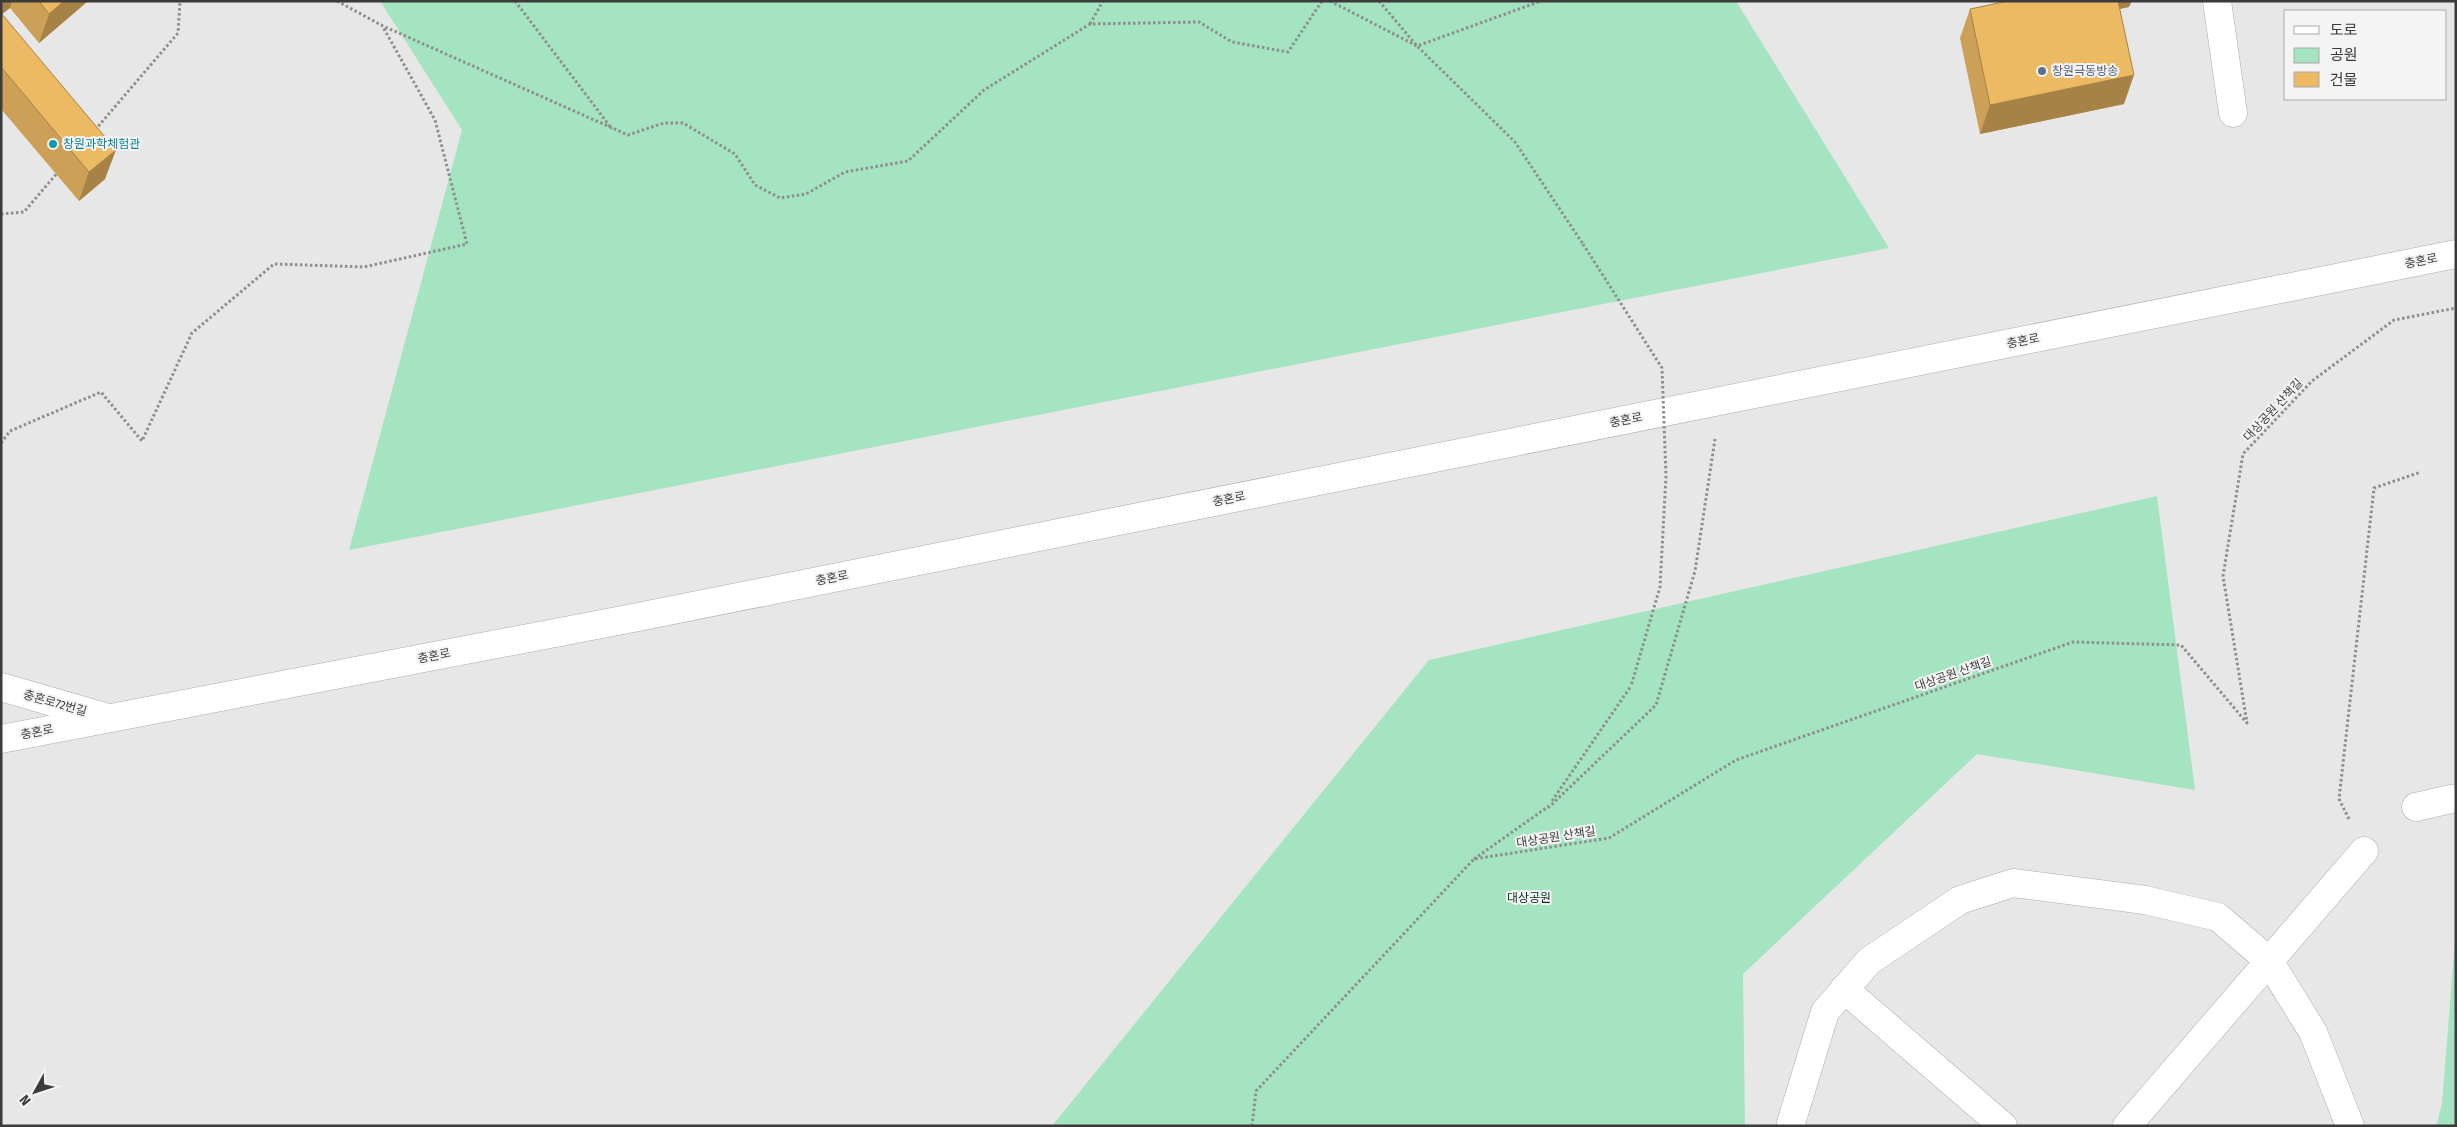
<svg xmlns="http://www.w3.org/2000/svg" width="2457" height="1127" viewBox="0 0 2457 1127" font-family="'Fira Sans Condensed','Noto Sans KR',sans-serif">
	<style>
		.green { fill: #a4e4c1 }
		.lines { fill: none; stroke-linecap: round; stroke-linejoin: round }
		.minor-casing { stroke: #aaabac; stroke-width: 29 }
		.major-casing { stroke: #aaabac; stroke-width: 29 }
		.path { stroke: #8e8e8e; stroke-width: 3; stroke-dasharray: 2.5 2.5; stroke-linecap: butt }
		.minor { stroke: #fff; stroke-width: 28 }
		.major { stroke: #fff; stroke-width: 28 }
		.path-bridge { stroke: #8e8e8e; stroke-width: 3; stroke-dasharray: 2.5 2.5; stroke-linecap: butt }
		.wall { fill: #cca056 }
		.shaded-wall { fill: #a68246 }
		.building { fill: #edba64; stroke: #a68246 }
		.service-dot { fill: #5c6f8a; stroke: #f4f4f5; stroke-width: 2 }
		.culture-dot { fill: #0f9aa8; stroke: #f4f4f5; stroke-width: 2 }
		.labels { text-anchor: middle; stroke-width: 4; stroke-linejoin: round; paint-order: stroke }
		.service-label { font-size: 12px; fill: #4e5e75; stroke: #f4f4f5; text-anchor: start }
		.culture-label { font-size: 12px; fill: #0d838f; stroke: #f4f4f5; text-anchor: start }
		.street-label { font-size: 12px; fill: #3b3b3b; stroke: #f4f4f5 }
		.park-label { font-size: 12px; fill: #04321f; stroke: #f4f4f5 }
	</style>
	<rect width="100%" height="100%" fill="#e7e7e8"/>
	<path class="green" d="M380,1H1736L1889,248L349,550L462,130Z
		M2157,496L2195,790L1977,754L1743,974L1745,1126H1052L1429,660Z
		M2456,928V1126H2436L2442,1104Z"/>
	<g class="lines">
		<g class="minor-casing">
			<path id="minor" d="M2217,1L2233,113
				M1,687L108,718
				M2416,807L2451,799
				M1844,989L2003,1126
				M1791,1123L1825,1012L1869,961L1960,900L2013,883L2145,900L2218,917L2269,961L2313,1032L2350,1126
				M2127,1126L2364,851"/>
		</g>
		<g class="major-casing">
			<path id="major" d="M1,739L633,618L2456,254"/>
		</g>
		<path class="path" d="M337,1L383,26L628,135L664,123H683L735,154L755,185L780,198L806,194L845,172L908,161L984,90L1090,24L1199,22L1232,42L1288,52L1322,1
			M515,1L612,129
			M1330,1L1417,46L1541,1
			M1379,1L1417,46L1515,142L1583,244
			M1090,24L1103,1
			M95,130L178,33L180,1
			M1,214L24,212L58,172
			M1,443L10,431L101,392L142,441L192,333L274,264L364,267L467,244L435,120L383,27
			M1552,801L1631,686
			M1548,808L1656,705L1695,571L1715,439
			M2349,819L2339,799L2374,488L2421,472
			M1474,859L1549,806
			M1252,1126L1256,1091L1474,859L1609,838L1736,760L2073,642L2181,645L2247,723L2223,576L2243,454L2312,381L2394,320L2456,308"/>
		<use href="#minor" class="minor"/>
		<use href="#major" class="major"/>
		<path class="path-bridge" d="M1583,244L1662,368L1666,476L1660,587L1631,686"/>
	</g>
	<path class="wall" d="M1,1H88L39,43L10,8L2,14L105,179L79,201L1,109Z
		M2129,7L2120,9L2124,104L1980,134L1960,38L1970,9Z"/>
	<path class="shaded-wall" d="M1,1H12L10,8L1,15Z
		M64,1H88L39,43L49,14Z
		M2108,1H2132L2129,7L2104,12Z
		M2134,75L2124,104L1980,134L1990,105Z
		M116,150L105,179L79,201L89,172Z"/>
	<path class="building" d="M39,1H64L49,14Z
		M2008,1H2118L2134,75L1990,105L1970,9Z
		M1,13L116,150L89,172L1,67Z"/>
	<circle class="service-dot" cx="2042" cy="71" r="5"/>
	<circle class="culture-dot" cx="53" cy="144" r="5"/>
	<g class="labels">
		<g class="service-label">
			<text x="2052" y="75">창원극동방송</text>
		</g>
		<g class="culture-label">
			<text x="63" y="148">창원과학체험관</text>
		</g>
		<g class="street-label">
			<text transform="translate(2421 261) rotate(-11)" y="4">충혼로</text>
			<text transform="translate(2023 341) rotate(-11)" y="4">충혼로</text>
			<text transform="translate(2273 410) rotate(-47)" y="4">대상공원 산책길</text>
			<text transform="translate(1626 420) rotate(-11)" y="4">충혼로</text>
			<text transform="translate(1229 499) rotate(-11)" y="4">충혼로</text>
			<text transform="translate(832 578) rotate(-11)" y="4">충혼로</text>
			<text transform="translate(434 656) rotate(-11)" y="4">충혼로</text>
			<text transform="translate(1953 674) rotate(-19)" y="4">대상공원 산책길</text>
			<text transform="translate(55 703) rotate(16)" y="4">충혼로72번길</text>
			<text transform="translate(37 732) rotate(-11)" y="4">충혼로</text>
			<text transform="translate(1556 837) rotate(-9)" y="4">대상공원 산책길</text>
		</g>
		<g class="park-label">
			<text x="1529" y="902">대상공원</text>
		</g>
	</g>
	<rect width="2457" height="1127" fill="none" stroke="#3b3b3b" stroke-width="5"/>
	<rect x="2284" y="10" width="162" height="90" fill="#f4f4f5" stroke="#aaaaab"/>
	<rect x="2294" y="26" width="25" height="8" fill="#ffffff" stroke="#aaaaab"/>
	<text x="2330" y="35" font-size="15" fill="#3b3b3b">도로</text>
	<rect x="2294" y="48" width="25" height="15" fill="#a4e4c1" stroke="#aaaaab"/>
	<text x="2330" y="60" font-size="15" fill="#3b3b3b">공원</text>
	<rect x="2294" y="72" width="25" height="15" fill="#edba64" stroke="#aaaaab"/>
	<text x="2330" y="85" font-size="15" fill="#3b3b3b">건물</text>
	<g transform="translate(35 1092) rotate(230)" stroke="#f4f4f5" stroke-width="4" paint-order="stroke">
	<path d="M0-4L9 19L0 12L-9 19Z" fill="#3b3b3b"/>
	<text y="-8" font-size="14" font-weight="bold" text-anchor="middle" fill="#3b3b3b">N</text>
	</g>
</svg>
